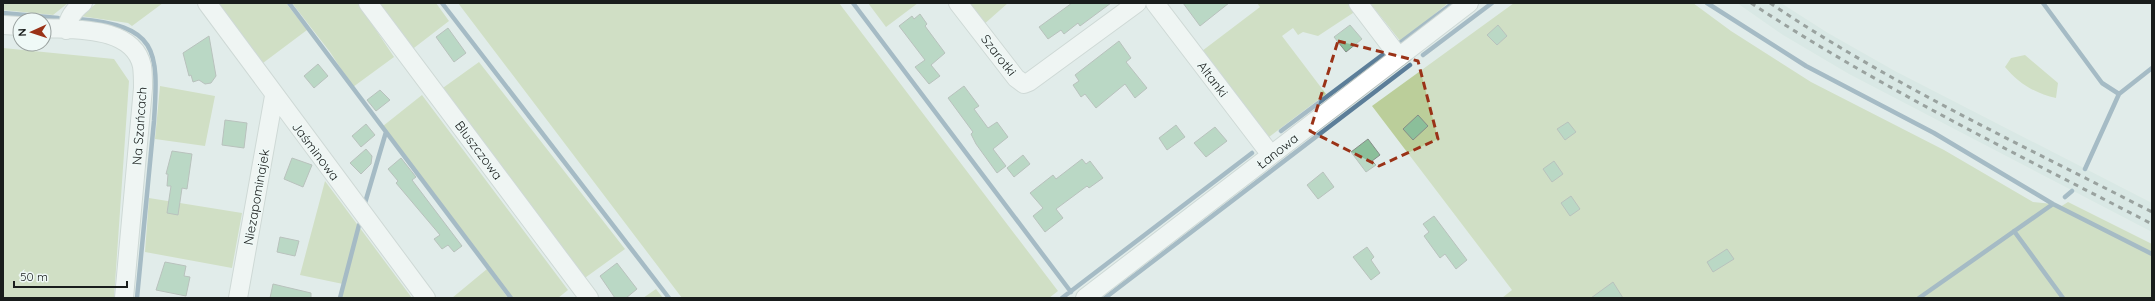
<svg xmlns="http://www.w3.org/2000/svg" width="2155" height="301" viewBox="0 0 2155 301" font-family="Quicksand,sans-serif">
	<style>
		.built { fill: #cfe3df }
		.green { fill: #bbce9a }
		.lines { fill: none; stroke-linecap: round; stroke-linejoin: round }
		.stream { stroke: #5c7e99; stroke-width: 4.5 }
		.building { fill: #8bbf9a; stroke: #858d87 }
		.minor-casing { stroke: #b7c1bf; stroke-width: 20 }
		.minor { stroke: #fff; stroke-width: 18 }
		.rail { stroke: #424746; stroke-width: 3; stroke-dasharray: 5 5; stroke-linecap: butt }
		.marked { fill: none; stroke: #9a3217; stroke-width: 3; stroke-dasharray: 8 5; stroke-linejoin: round }
		.labels { text-anchor: middle; stroke-width: 3; stroke-linejoin: round; paint-order: stroke }
		.street-label { font-size: 13px; fill: #191d1c; stroke: #eff9f7 }
	</style>
	<rect width="100%" height="100%" fill="#e1ecea"/>
	<path class="built" d="M1737,3H1781L1828,33L1895,71L2152,203V232L1849,74L1783,35Z"/>
	<path class="green" d="M3,3H68L53,15L3,10Z
		M97,3H163L132,26L128,23L80,16Z
		M213,3H286L307,30L259,66Z
		M292,3H358L394,57L353,87L330,52Z
		M374,3H436L449,21L410,51Z
		M458,3H839L1058,291L1049,298H682Z
		M868,3H918L886,27Z
		M964,3H1008L982,26Z
		M1257,3H1350L1356,11L1318,36L1303,32L1298,35L1293,28L1282,36L1326,94L1269,137L1202,51L1260,7Z
		M1370,3H1448L1401,42Z
		M1514,3H1693L1731,31L1811,82L1944,150L2033,202L2053,204L2060,207L2068,202L2152,244V298H1502L1512,290L1372,106Z
		M3,48L114,59L129,81L114,298H3Z
		M2025,55L2058,83L2056,98C2036,94 2018,83 2005,67L2011,58Z
		M479,62L625,249L582,280L440,90Z
		M160,86L215,96L205,146L155,139Z
		M422,95L568,290L558,298H512L383,126Z
		M325,181L412,298H341L343,284L300,275Z
		M149,198L242,213L232,268L145,252Z
		M487,269L508,298H452Z
		M656,289L663,298H643Z"/>
	<g class="lines">
		<path class="stream" d="M289,3L511,298
			M442,3L669,298
			M853,3L1071,292
			M1707,3L1806,66L1934,133L2053,204L2152,254
			M2043,3L2102,83L2119,94L2152,68
			M3,13L58,18
			M78,19C157,26 159,48 154,121L137,298
			M1401,42L1453,3
			M1423,55L1492,3
			M1281,131L1385,53
			M2085,169L2119,94
			M2065,197L2072,191
			M365,203L386,132
			M2014,231L2063,298
			M340,298L359,225
			M1062,298L1252,153
			M1105,298L1410,65
			M1919,298L2053,204"/>
	</g>
	<path class="building" d="M1072,3H1111L1080,26L1078,23L1064,34L1061,30L1048,39L1039,27Z
		M1183,3H1229L1200,26Z
		M920,14L927,24L925,26L945,53L931,65L940,76L929,84L915,67L925,60L899,26L912,16L914,19Z
		M1350,25L1362,39L1346,52L1334,37Z
		M1498,25L1507,36L1497,45L1487,35Z
		M448,28L466,53L454,62L436,37Z
		M209,36L216,76L211,83L205,84L199,80L193,82L191,75L189,76L183,53Z
		M1119,41L1131,58L1126,62L1147,88L1135,98L1125,84L1096,108L1085,94L1081,97L1073,85L1079,81L1075,75Z
		M318,64L328,76L314,88L304,76Z
		M964,86L979,106L974,109L988,128L997,122L1008,137L993,149L1006,166L997,173L976,144L971,134L973,132L948,98Z
		M380,90L390,100L376,111L367,100Z
		M1418,115L1428,126L1413,140L1403,129Z
		M225,120L247,123L244,148L222,145Z
		M1568,122L1576,132L1565,140L1557,129Z
		M366,124L375,135L361,147L352,136Z
		M1176,125L1185,137L1167,150L1159,138Z
		M1215,127L1227,141L1206,157L1194,143Z
		M1368,139L1380,155L1372,161L1376,165L1366,172L1351,152Z
		M366,149L372,156L371,164L361,174L350,163Z
		M172,151L192,154L187,189L182,188L178,215L167,213L171,186H167L168,174H166Z
		M1023,155L1030,164L1014,177L1007,168Z
		M292,158L312,165L303,187L284,179Z
		M401,158L416,177L412,180L462,246L454,252L448,245L442,249L434,239L440,235L396,183L398,181L388,169Z
		M1082,159L1086,164L1090,161L1103,178L1089,188L1087,186L1056,209L1063,218L1045,232L1033,216L1043,208L1030,193L1053,175L1056,179Z
		M1554,161L1563,174L1552,182L1543,169Z
		M1323,172L1334,187L1318,199L1307,185Z
		M1571,196L1580,209L1570,216L1561,203Z
		M1434,216L1467,260L1456,269L1445,254L1440,258L1424,236L1429,232L1423,224Z
		M280,237L299,241L295,256L277,252Z
		M1367,247L1374,257L1371,260L1380,273L1371,280L1353,257Z
		M1727,249L1734,259L1713,272L1707,262Z
		M165,262L186,266L184,276L190,277L186,296L156,290Z
		M617,263L637,289L626,298H615L600,276Z
		M1613,282L1623,298H1591Z
		M273,284L311,293V298H270Z"/>
	<g class="lines">
		<g class="minor-casing">
			<path id="minor" d="M207,3L426,298
				M368,3L589,298
				M958,3L1016,78L1024,84L1029,82L1137,3
				M1155,3L1271,155
				M1358,3L1399,57
				M3,25L20,26
				M44,28C75,30 133,26 142,66C143,73 143,81 143,88L124,298
				M66,30C69,17 73,11 83,3
				M238,298L274,96
				M1085,298L1469,3"/>
		</g>
		<use href="#minor" class="minor"/>
		<path class="rail" d="M1751,3C1878,87 2017,154 2152,224
			M1770,3C1890,84 2024,146 2152,212"/>
	</g>
	<path d="M0 0H2155V301H0ZM1338,41L1418,61L1438,139L1379,166L1310,131Z" fill="#e1ecea" fill-opacity=".55" fill-rule="evenodd"/>
	<path class="marked" d="M1338,41L1418,61L1438,139L1379,166L1310,131Z"/>
	<g class="labels">
		<g class="street-label">
			<text transform="translate(999 55) rotate(52)" y="5">Szarotki</text>
			<text transform="translate(1213 79) rotate(53)" y="5">Altanki</text>
			<text transform="translate(139 126) rotate(-86)" y="5">Na Szańcach</text>
			<text transform="translate(479 150) rotate(53)" y="5">Bluszczowa</text>
			<text transform="translate(316 151) rotate(53)" y="5">Jaśminowa</text>
			<text transform="translate(1277 151) rotate(-38)" y="5">Łanowa</text>
			<text transform="translate(256 197) rotate(-80)" y="5">Niezapominajek</text>
		</g>
	</g>
	<rect width="2155" height="301" fill="none" stroke="#191d1c" stroke-width="8"/>
	<g transform="translate(32 32) rotate(267)"><circle r="19" fill="#eff9f7" stroke="#99a19f"/>
	<path d="M0-3L7 15L0 10L-7 15Z" fill="#9a3217"/>
	<text y="-6" font-size="11" font-weight="bold" text-anchor="middle" fill="#191d1c">N</text>
	</g>
	<path d="M14 281v6h113v-6" fill="none" stroke="#191d1c" stroke-width="2"/>
	<text x="20" y="281" font-size="12" fill="#191d1c" stroke="#eff9f7" stroke-width="3" paint-order="stroke">50 m</text>
</svg>
